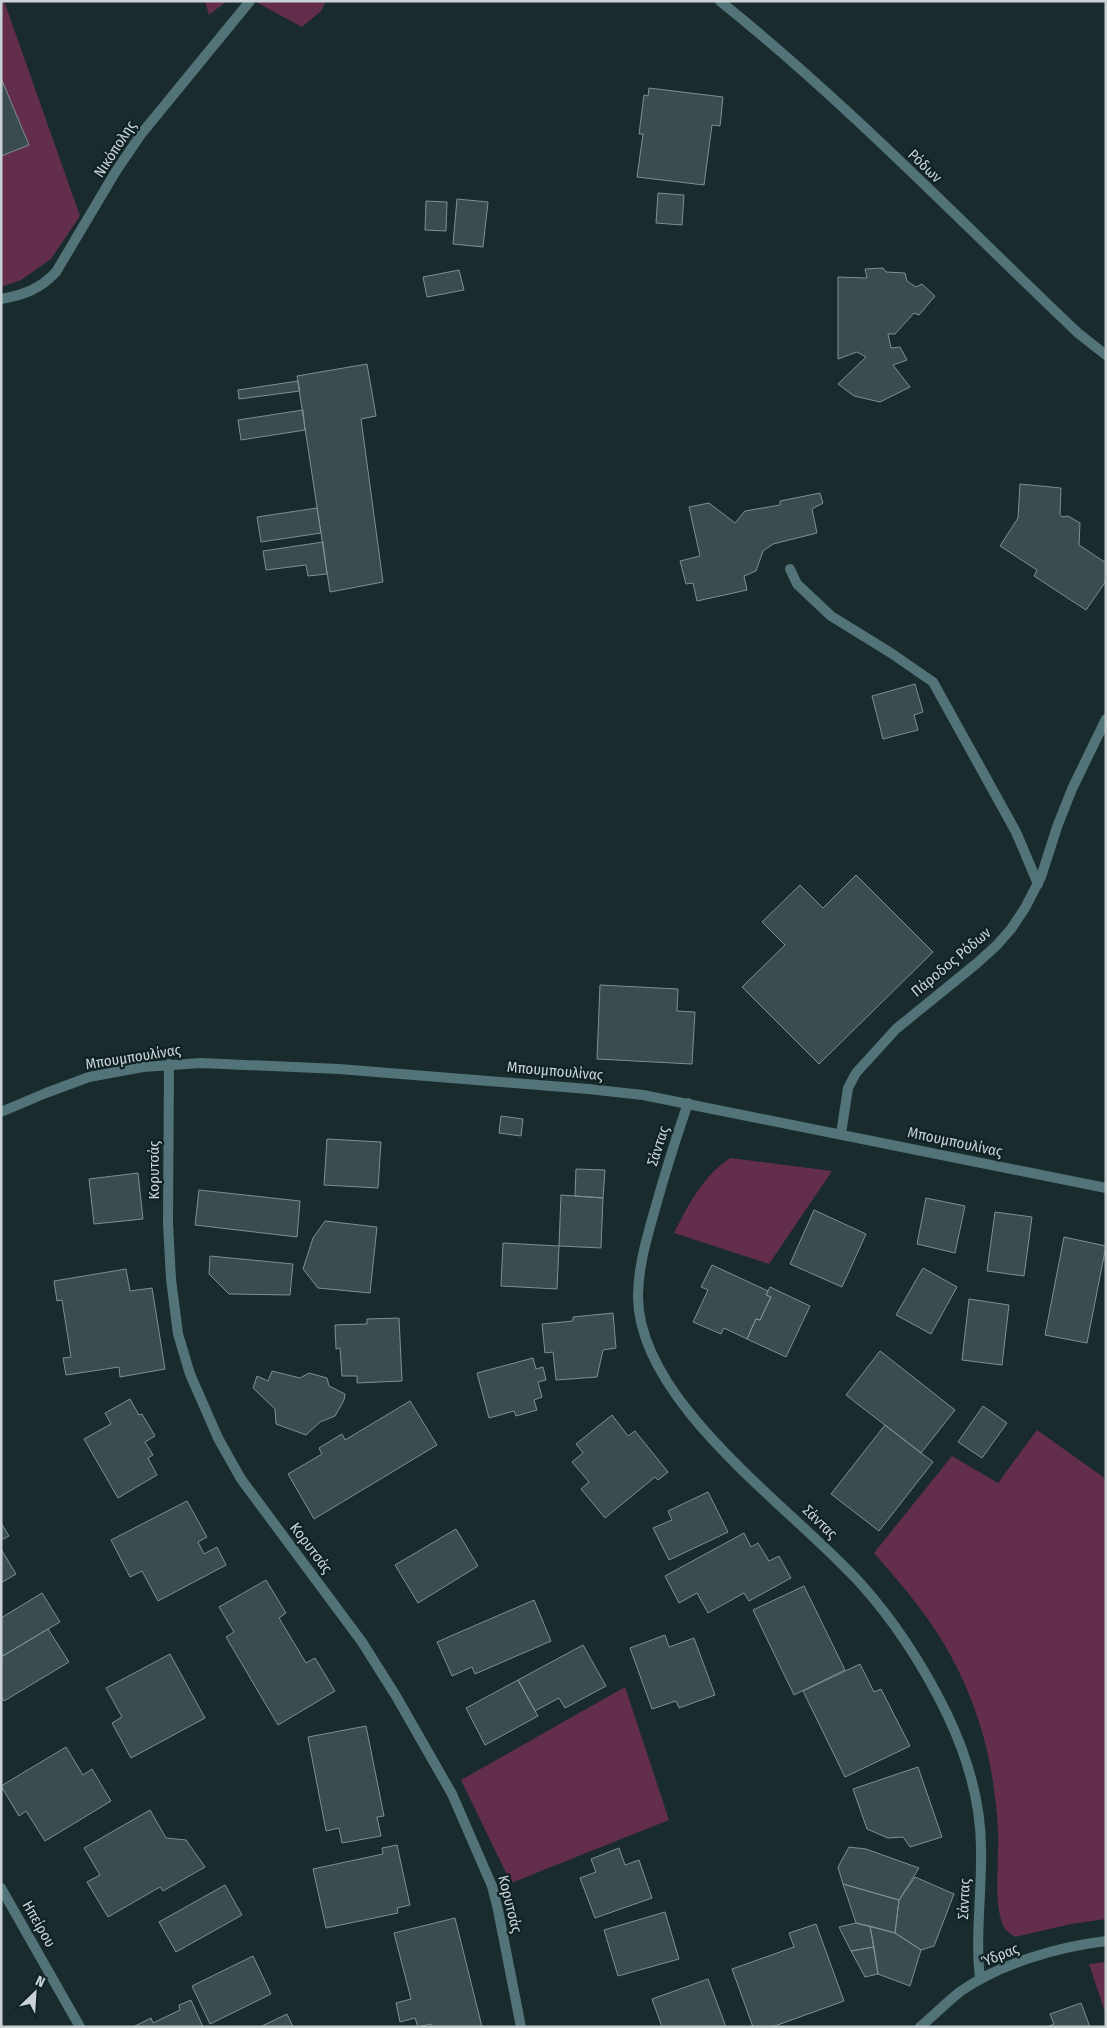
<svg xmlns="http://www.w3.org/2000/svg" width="1107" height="2028" viewBox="0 0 1107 2028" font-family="'Fira Sans Condensed',sans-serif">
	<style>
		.green { fill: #622e4c }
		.building { fill: #3a4c4f; stroke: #7c9092 }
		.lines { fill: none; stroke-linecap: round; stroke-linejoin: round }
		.minor { stroke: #527478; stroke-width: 10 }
		.labels { text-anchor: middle; stroke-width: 4.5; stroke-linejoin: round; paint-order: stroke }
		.street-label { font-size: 15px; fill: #c9d3d5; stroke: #112224 }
	</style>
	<rect width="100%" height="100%" fill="#1a2b2e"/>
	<path class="green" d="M1,1H4L80,216L51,259L21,280L1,287Z
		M205,1H227L209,15Z
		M254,1H326L321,11L302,27Z
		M730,1158L832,1171L769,1264L674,1233C689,1204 702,1177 730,1158Z
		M1037,1430L1106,1479V1919L1071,1924L1015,1937C1012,1935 1008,1932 1006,1930C994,1915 998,1870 998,1851C999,1831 997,1810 994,1790C989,1746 974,1699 953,1660C933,1621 903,1586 874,1553L952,1456L998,1483Z
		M625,1687L669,1820L511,1883L461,1780Z
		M1106,1962V2015L1089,1964Z"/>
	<path class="building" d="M1,78L29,145L1,156Z
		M649,88L723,97L720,126L712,125L704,185L637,177L643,134H639L644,95L648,96Z
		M658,193L684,195L682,225L656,223Z
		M457,199L488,202L483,247L453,244Z
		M426,201L447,202L446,231L425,230Z
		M883,268L886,272L905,273L907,281L916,287L922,284L935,296L919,315L914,313L895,334H888L891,348L900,347L907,360L893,365L910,387L880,402L854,396L838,384L866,357L857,352L838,359V277L867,278L865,269Z
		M459,270L464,290L427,297L423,277Z
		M367,364L376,416L361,419L383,582L330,592L297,376Z
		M298,381L300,391L239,399L238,390Z
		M303,410L305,430L241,440L238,420Z
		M1020,484L1061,488L1060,514L1062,517L1068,516L1080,523L1079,545L1106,563V581L1086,610L1034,576L1037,570L1000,546L1018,518Z
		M820,493L823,503L812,509L817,533L773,544L763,551L756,571L744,576L747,590L697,601L693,583L686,584L680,561L700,556L689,507L709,503L735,523L745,511L780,505V501Z
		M317,508L321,533L261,542L257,517Z
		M323,542L327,574L308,576L306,565L266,570L263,551Z
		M915,684L923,712L914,715L918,730L883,739L872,696Z
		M856,875L933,952L819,1064L742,987L785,945L762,922L800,885L823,908Z
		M600,985L678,989L677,1011L695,1012L692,1064L597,1059Z
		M501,1116L523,1119L521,1136L499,1133Z
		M327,1139L381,1142L378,1188L324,1185Z
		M576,1169L605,1170L603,1198L575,1196Z
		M138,1173L143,1219L94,1224L89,1179Z
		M199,1190L300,1201L297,1237L195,1225Z
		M561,1195L603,1198L601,1248L559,1246Z
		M926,1198L965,1206L955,1253L917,1244Z
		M814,1210L866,1234L842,1287L790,1264Z
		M995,1212L1032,1217L1024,1276L987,1271Z
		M325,1221L377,1227L370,1293L318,1288L303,1269L313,1238Z
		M1064,1237L1106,1246L1087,1343L1045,1335Z
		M503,1243L559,1246L557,1289L501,1286Z
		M210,1256L293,1264L290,1295L229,1294L209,1274Z
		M712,1265L768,1291L766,1295L771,1297L760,1320L756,1319L747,1339L724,1328L721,1334L693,1322L708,1290L701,1287Z
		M923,1268L957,1287L931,1334L896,1315Z
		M126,1269L130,1291L152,1288L165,1369L120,1377L119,1367L66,1375L63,1358L71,1357L62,1300L57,1301L54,1281Z
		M770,1287L810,1306L786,1357L747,1339L756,1319L760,1320L771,1297L766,1295Z
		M969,1299L1009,1305L1002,1365L962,1360Z
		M613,1313L616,1348L603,1350L597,1377L556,1380L553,1352L545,1353L542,1324L573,1321V1317Z
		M399,1318L402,1381L357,1383V1376H342L340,1348L336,1349L335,1325L367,1324V1319Z
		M880,1351L955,1410L921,1453L846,1395Z
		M533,1358L536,1369L543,1367L546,1380L538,1382L542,1397L534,1400L537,1410L516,1416L514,1411L489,1418L477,1373Z
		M272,1371L300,1378L309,1373L327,1378L329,1386L345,1394L344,1400L335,1416L320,1422L306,1435L276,1424L275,1409L253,1388L257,1376L268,1381Z
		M130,1399L139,1415L142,1414L155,1436L145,1442L153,1455L148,1458L157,1475L118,1498L84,1439L111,1424L105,1413Z
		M410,1401L437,1445L314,1519L288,1474L322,1454L319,1448L342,1434L345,1440Z
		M983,1406L1007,1423L982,1458L958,1442Z
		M612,1415L628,1436L635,1431L668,1472L658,1480L655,1477L605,1518L581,1489L589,1482L572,1462L583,1453L576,1444Z
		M885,1425L933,1462L879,1531L831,1494Z
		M708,1492L728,1532L669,1560L653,1528L672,1520L668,1511Z
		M187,1501L207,1537L198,1542L204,1554L217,1547L226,1565L158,1601L142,1571L130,1577L111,1540Z
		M1,1523L9,1536L1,1540Z
		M456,1529L478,1566L418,1603L395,1565Z
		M744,1533L751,1547L758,1543L769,1561L779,1556L791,1578L749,1601L744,1593L708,1613L697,1593L679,1603L665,1576Z
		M1,1549L16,1574L1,1583Z
		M266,1580L286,1613L279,1618L306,1663L315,1658L335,1691L278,1725L226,1637L234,1632L219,1607Z
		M804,1586L845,1670L794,1695L753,1610Z
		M42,1593L60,1622L1,1657V1618Z
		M534,1600L551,1641L475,1674L472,1667L452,1676L437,1642Z
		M48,1629L69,1662L4,1701L1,1696V1657Z
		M665,1635L669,1647L694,1638L715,1695L679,1708L676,1701L652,1709L630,1648Z
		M583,1645L606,1686L565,1708L559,1698L535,1711L518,1680Z
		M170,1654L205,1718L131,1758L112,1723L122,1717L106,1688Z
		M860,1664L874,1692L881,1689L910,1746L845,1777L803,1691Z
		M518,1680L538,1716L485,1745L466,1708Z
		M366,1726L384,1816L377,1817L381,1836L342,1843L339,1828L326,1831L308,1737Z
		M66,1747L83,1775L92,1769L111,1801L45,1841L26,1811L19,1816L1,1786Z
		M918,1767L942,1837L910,1847L903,1837L888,1838L867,1829L853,1789Z
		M150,1810L166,1838L186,1840L205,1867L163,1891L160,1887L108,1917L87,1882L100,1875L84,1848Z
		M397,1845L410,1905L397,1908L398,1913L326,1928L313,1869L383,1854L382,1848Z
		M849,1847L866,1849L919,1868L899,1900L843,1884L838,1867Z
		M619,1848L625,1865L639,1860L652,1898L595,1918L580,1878L596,1872L591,1859Z
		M915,1877L954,1894L934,1946L921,1950L895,1933L899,1900Z
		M843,1884L899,1900L895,1933L856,1923Z
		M225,1885L242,1915L176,1952L159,1922Z
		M665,1912L679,1959L618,1976L604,1930Z
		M455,1918L482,2027H432L431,2024L418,2027L415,2018L400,2022L396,2003L411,1999L394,1933Z
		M856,1923L870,1926L874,1947L851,1951L839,1927Z
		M816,1924L844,2001L772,2027H753L732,1969L794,1947L789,1933Z
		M870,1926L895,1933L921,1950L910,1986L878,1974Z
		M874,1947L878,1974L865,1977L851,1951Z
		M253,1956L271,1994L210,2024L192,1986Z
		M708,1979L726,2027H662L652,1999Z
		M191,2000L203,2027H133L151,2018L153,2023L180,2010L179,2005Z
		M1081,2003L1090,2027H1047L1054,2024L1050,2014Z
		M287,2014L293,2027H260Z"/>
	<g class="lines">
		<path class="minor" d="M720,1C847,103 960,221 1078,333L1106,355
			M1,299C24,295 40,289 56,272L116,171L142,133L250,1
			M790,569L797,584L831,616L891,653L933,682L1016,832L1038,884
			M169,1064L168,1223L171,1279L178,1334L190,1374L218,1438L241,1479L362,1642L396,1696L452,1794L492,1886L498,1910L521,2027
			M688,1103C676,1138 665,1173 655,1209C647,1237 638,1267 638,1297C639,1404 794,1509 861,1584C896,1623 924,1667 947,1714C967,1756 981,1802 981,1849C982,1893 975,1936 980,1979
			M1,1112L46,1093L89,1077L143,1067L201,1063L339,1069L588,1089L643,1095L1106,1188
			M841,1134L848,1088L856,1073L896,1029L976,964L997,945L1011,929L1025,908L1041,877L1057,827L1072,789L1106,719
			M1,1888L80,2027
			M920,2027C934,2015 947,2002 961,1991C1001,1963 1058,1947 1106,1941"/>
	</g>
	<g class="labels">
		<g class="street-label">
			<text transform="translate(115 149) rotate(-57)" y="5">Νικόπολης</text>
			<text transform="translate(925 166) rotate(44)" y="5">Ρόδων</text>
			<text transform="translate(951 962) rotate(-40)" y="5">Πάροδος Ρόδων</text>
			<text transform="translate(133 1057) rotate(-9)" y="5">Μπουμπουλίνας</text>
			<text transform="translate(555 1071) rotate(5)" y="5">Μπουμπουλίνας</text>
			<text transform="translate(955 1142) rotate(12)" y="5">Μπουμπουλίνας</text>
			<text transform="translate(658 1146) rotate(-72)" y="5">Σάντας</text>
			<text transform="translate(154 1170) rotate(-90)" y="5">Κορυτσάς</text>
			<text transform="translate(820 1522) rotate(44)" y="5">Σάντας</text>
			<text transform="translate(311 1548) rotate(53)" y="5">Κορυτσάς</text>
			<text transform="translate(964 1899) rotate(-87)" y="5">Σάντας</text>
			<text transform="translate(510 1904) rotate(76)" y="5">Κορυτσάς</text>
			<text transform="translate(39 1924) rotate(60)" y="5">Ηπείρου</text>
			<text transform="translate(1000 1955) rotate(-22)" y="5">Ύδρας</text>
		</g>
	</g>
	<rect width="1107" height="2028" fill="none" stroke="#c9d3d5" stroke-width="5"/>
	<g transform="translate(35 1993) rotate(25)" stroke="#112224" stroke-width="4" paint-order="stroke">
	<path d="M0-4L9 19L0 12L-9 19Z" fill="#c9d3d5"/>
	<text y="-8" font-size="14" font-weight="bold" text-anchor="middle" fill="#c9d3d5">N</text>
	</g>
</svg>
